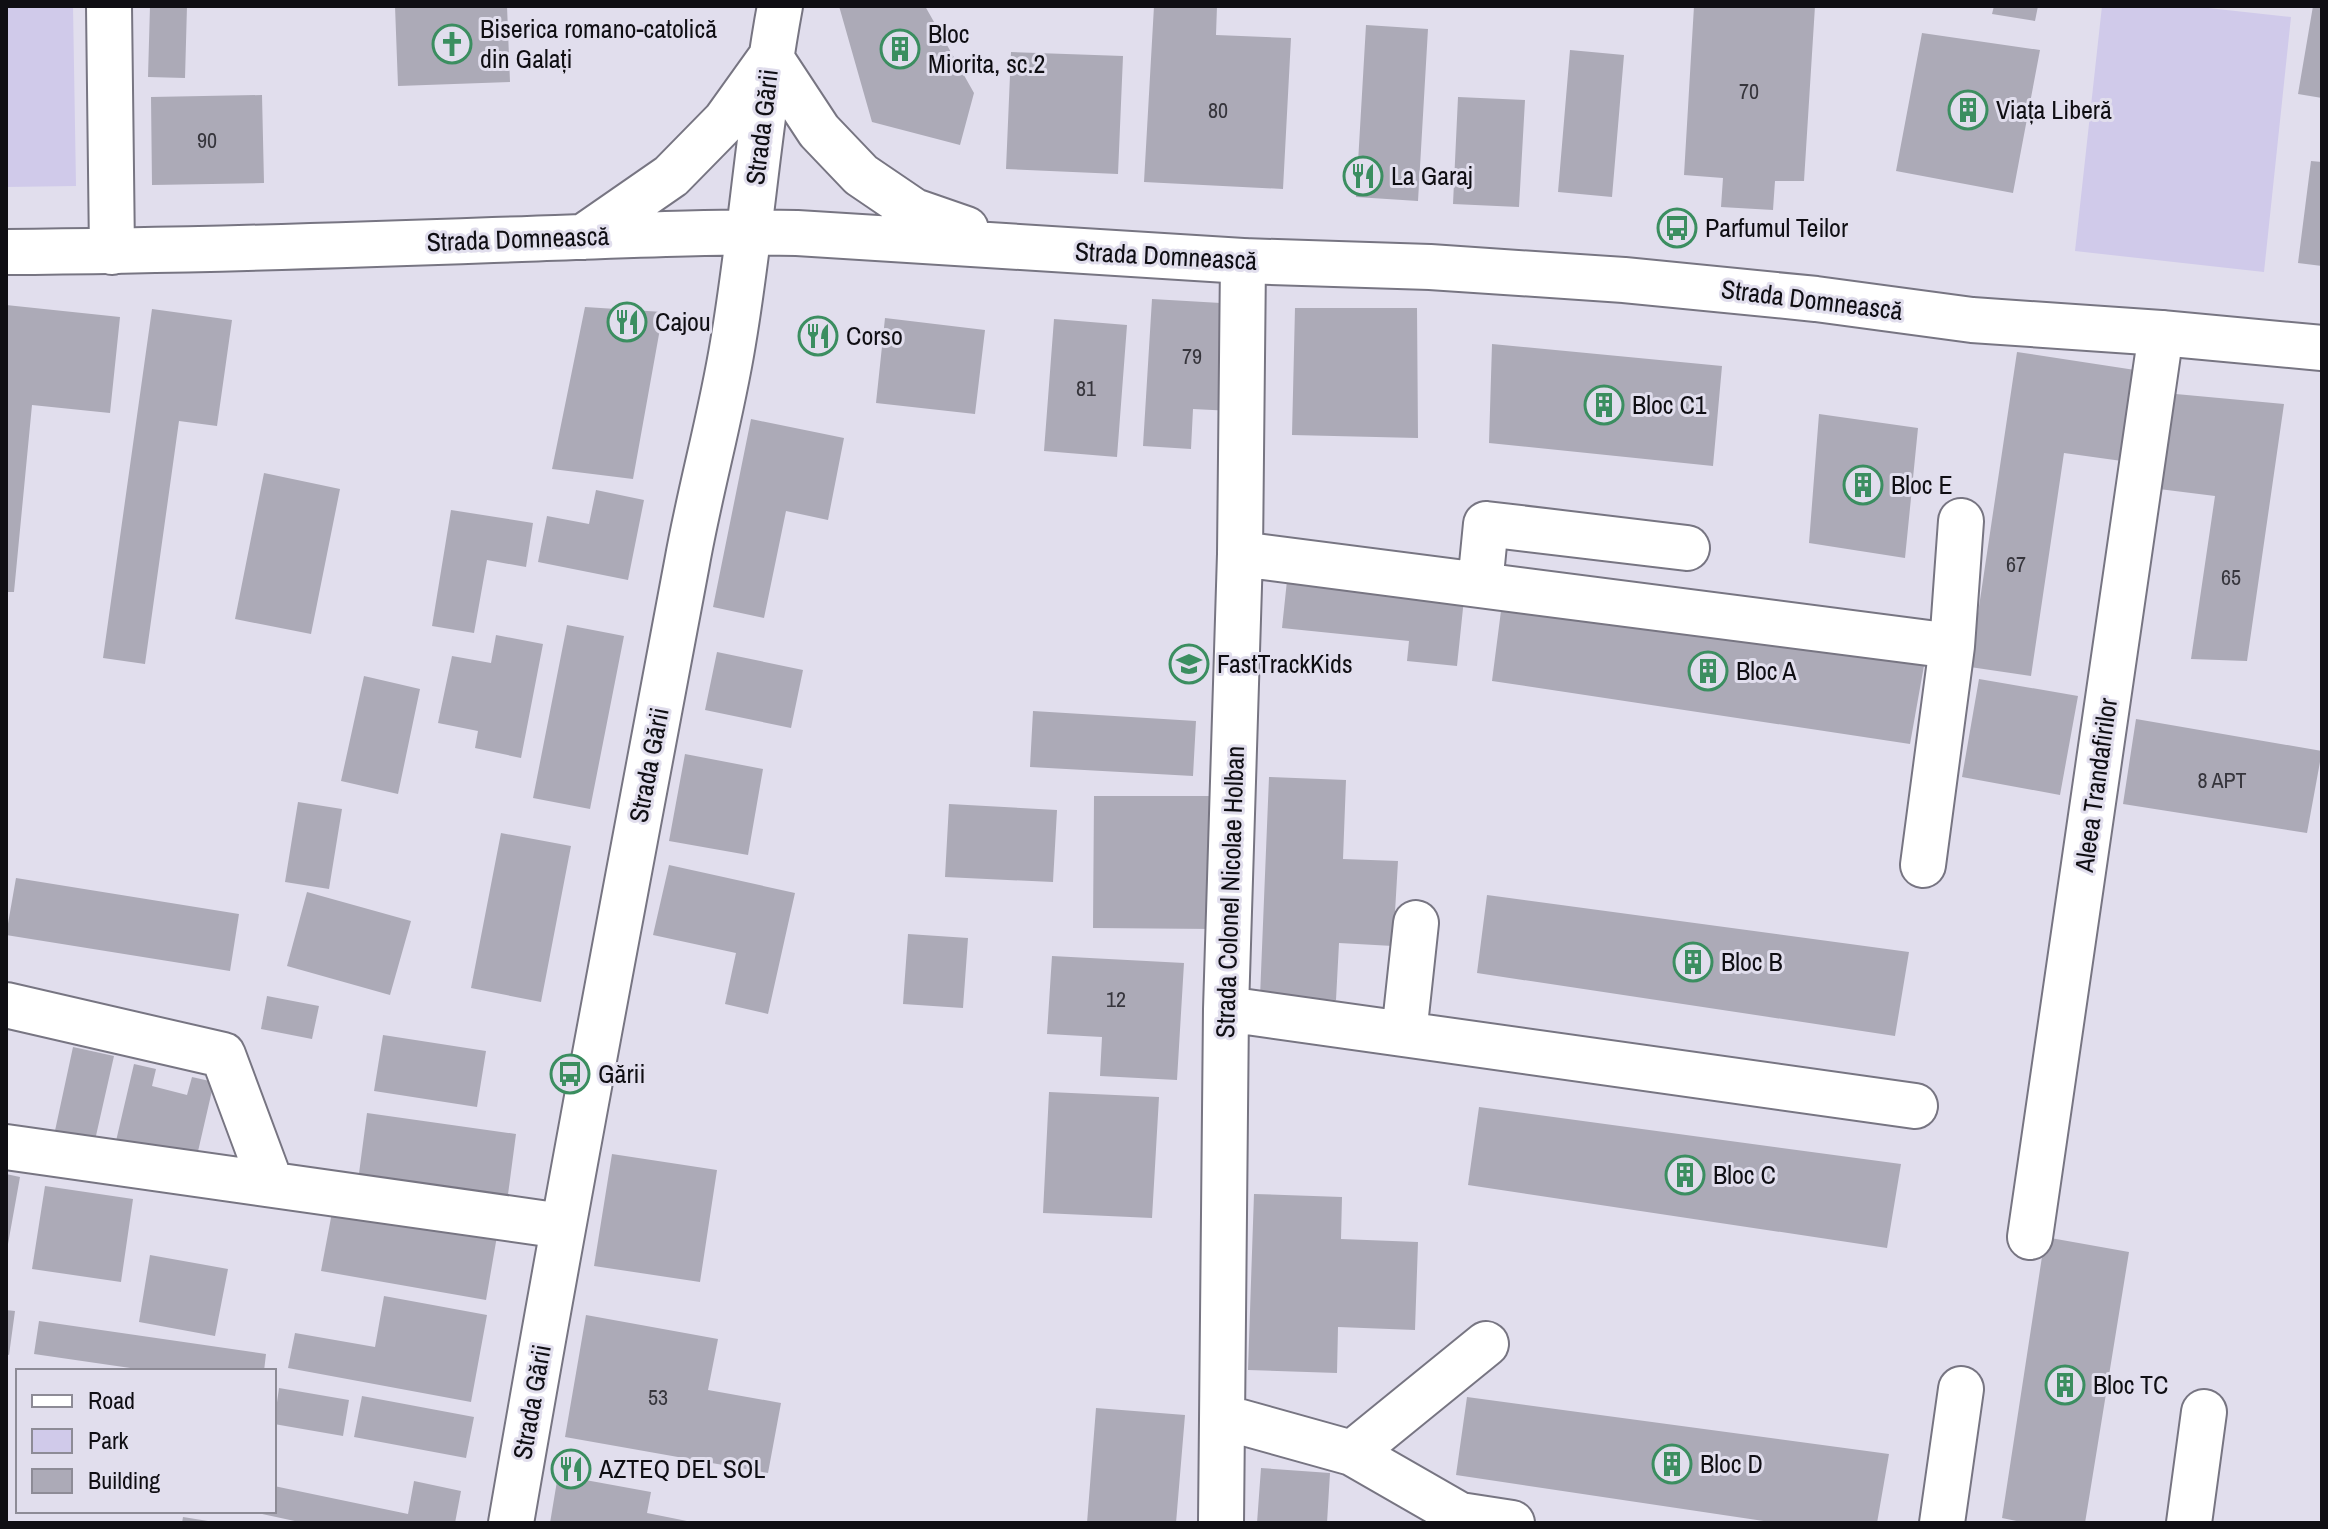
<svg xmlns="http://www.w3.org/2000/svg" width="2328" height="1529" viewBox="0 0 2328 1529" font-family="'Archivo Narrow',sans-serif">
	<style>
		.green { fill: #d0caea }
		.building { fill: #acaab7 }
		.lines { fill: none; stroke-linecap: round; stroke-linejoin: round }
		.minor-casing { stroke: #777582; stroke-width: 48 }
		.major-casing { stroke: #777582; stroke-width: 48 }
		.minor { stroke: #fff; stroke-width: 44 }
		.major { stroke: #fff; stroke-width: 44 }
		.labels { text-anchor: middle; stroke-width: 6; stroke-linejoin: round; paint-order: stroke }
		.number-label { font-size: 22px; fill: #36353c }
		.poi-label { font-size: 26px; fill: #0f0e13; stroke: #e1deed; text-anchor: start }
		.street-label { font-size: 26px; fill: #0f0e13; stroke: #e1deed }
	</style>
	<rect width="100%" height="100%" fill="#e1deed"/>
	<path class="green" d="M6,6H73L76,186L6,187Z
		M2102,6H2190L2291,17L2264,272L2075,251Z"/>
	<path class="building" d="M150,6H187L185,78L148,77Z
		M395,6H507L510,82L398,86Z
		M839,6H925L974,93L960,145L872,122Z
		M1154,6H1217L1216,35L1291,38L1283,189L1144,182Z
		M1694,6H1815L1804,181H1775L1773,210L1721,207L1723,178L1684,175Z
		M1994,6H2038L2035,21L1992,14Z
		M2313,6H2322V98L2298,94Z
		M1366,25L1428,29L1418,201L1356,197Z
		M1922,33L2040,50L2013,193L1896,171Z
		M1570,50L1624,55L1612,197L1558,192Z
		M1011,52L1123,56L1118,174L1006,169Z
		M262,95L264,183L152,185L151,97Z
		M1458,97L1525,100L1519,207L1453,204Z
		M2311,161L2322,162V266L2298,263Z
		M1152,299L1238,304L1232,411L1193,409L1191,449L1143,446Z
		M6,305L120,317L110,413L32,405L14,592H6Z
		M585,307L663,312L633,479L552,469Z
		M1295,308H1417L1418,438L1292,435Z
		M152,309L232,320L217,426L179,421L145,664L103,658Z
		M885,318L985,330L975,414L876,403Z
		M1054,319L1127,325L1117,457L1044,451Z
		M1492,344L1722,366L1713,466L1489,443Z
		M2017,352L2135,370L2122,461L2064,453L2031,676L1970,667Z
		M2165,393L2284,404L2247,661L2191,659L2215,496L2151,488Z
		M1819,414L1918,428L1905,558L1809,543Z
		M751,419L844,438L828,520L786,511L764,618L713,607Z
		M264,473L340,489L311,634L235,619Z
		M596,490L644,500L628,580L538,562L547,516L589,524Z
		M451,510L533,523L526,567L487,560L474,633L432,626Z
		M1288,571L1465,589L1457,666L1407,661L1409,641L1282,628Z
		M1502,603L1925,660L1910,744L1492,681Z
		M567,625L624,636L590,809L533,798Z
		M496,635L543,644L521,758L475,748L478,731L438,723L452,656L491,663Z
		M717,652L803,670L791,728L705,710Z
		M364,676L420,689L398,794L341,781Z
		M1979,679L2078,696L2060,795L1962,777Z
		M1033,711L1196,721L1193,776L1030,767Z
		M2136,719L2322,751L2307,833L2123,804Z
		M685,754L763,769L748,855L669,841Z
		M1269,777L1346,780L1343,859L1398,861L1393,946L1339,943L1336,1000L1260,997Z
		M1094,796H1215L1214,929L1093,928Z
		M298,802L342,809L329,889L285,882Z
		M949,804L1057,810L1053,882L945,877Z
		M501,833L571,846L541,1002L471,988Z
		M669,865L795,893L768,1014L725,1004L736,953L653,935Z
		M16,878L239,914L230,971L6,935Z
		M307,892L411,921L390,995L287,966Z
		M1487,895L1909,952L1895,1036L1477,973Z
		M908,934L968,938L963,1008L903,1004Z
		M1052,956L1184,963L1177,1080L1100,1076L1102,1037L1047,1034Z
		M267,996L319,1006L312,1039L261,1029Z
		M383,1035L486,1051L477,1107L374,1091Z
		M73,1047L114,1056L93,1149L53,1140Z
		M134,1064L156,1069L152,1086L187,1095L192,1077L214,1082L196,1160L116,1141Z
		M1049,1092L1159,1097L1152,1218L1043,1213Z
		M1479,1107L1901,1164L1887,1248L1468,1185Z
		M367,1113L516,1134L507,1202L358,1181Z
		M612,1154L717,1170L700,1282L594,1266Z
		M6,1174L20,1177L8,1244L6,1243Z
		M45,1186L133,1199L121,1282L32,1269Z
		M1254,1194L1342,1197L1341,1239L1418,1242L1415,1330L1338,1327L1337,1373L1248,1370Z
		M333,1207L497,1236L486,1300L321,1271Z
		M2045,1237L2129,1252L2085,1523H2026L2002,1518Z
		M150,1255L228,1269L215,1336L139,1322Z
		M384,1296L487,1315L471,1402L288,1368L295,1333L375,1347Z
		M6,1310L15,1311L9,1355L6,1354Z
		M586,1315L718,1339L708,1390L781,1403L768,1473L565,1437Z
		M39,1321L266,1354L264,1371H151L34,1354Z
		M279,1388L349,1400L343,1436L274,1424Z
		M362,1396L474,1417L466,1458L354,1437Z
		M1467,1397L1889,1454L1877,1523H1777L1456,1475Z
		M1096,1408L1185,1415L1176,1523H1087Z
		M1261,1468L1330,1473L1327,1523H1257Z
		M558,1475L651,1492L647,1513L697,1523H550Z
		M414,1481L461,1491L455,1523H304L253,1512L274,1511V1486L408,1514Z
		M183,1517L208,1521L207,1523H182Z"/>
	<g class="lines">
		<g class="minor-casing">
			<path id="minor" d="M109,6L112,252
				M1240,554L1952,646
				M1480,585L1486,524L1687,548
				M1923,865L1952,646L1961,521
				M6,1005L223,1055L271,1184
				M1226,1009L1915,1106
				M1404,1034L1416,923
				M6,1147L562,1226
				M2030,1237L2161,333
				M1223,1417L1352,1453L1460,1515L1512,1523
				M1352,1453L1486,1344
				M1221,1523L1226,1009L1240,554L1243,261
				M1942,1523L1961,1389
				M2189,1523L2204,1412"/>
		</g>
		<g class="major-casing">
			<path id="major" d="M771,58L819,131L861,175L914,211L966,229
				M583,237L671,176L725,121L768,61
				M6,252C168,251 331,246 493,240C594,237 696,231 797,233L1243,261L1430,267L1624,280L1816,299L1972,320L2161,333L2322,348
				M511,1523C566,1202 627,883 687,563C700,490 721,417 733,343C752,231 759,118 780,6"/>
		</g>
		<use href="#minor" class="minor"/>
		<use href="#major" class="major"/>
	</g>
	<defs>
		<g id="church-ring" transform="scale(2)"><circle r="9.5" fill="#e1deed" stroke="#3b8e60" stroke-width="1.5"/><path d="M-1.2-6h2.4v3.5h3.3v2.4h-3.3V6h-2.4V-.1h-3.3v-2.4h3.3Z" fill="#3b8e60"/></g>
		<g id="building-ring" transform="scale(2)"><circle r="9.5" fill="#e1deed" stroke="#3b8e60" stroke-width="1.5"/><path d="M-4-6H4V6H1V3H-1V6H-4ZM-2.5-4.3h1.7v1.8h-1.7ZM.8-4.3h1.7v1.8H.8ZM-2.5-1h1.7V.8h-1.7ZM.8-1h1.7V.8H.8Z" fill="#3b8e60"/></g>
		<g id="restaurant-ring" transform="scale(2)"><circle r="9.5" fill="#e1deed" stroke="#3b8e60" stroke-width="1.5"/><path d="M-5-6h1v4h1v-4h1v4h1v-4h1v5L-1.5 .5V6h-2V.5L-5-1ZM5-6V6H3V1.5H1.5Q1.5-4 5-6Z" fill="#3b8e60"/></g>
		<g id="bus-ring" transform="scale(2)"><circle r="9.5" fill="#e1deed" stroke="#3b8e60" stroke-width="1.5"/><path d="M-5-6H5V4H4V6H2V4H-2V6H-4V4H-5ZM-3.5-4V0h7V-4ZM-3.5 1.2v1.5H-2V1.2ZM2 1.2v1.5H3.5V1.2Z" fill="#3b8e60"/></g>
		<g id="school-ring" transform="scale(2)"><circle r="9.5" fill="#e1deed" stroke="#3b8e60" stroke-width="1.5"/><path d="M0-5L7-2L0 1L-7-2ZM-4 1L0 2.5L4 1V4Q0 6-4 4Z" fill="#3b8e60"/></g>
	</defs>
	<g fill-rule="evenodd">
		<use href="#church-ring" x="452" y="44"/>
		<use href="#building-ring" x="900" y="49"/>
		<use href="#building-ring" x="1968" y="110"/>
		<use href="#restaurant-ring" x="1363" y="176"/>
		<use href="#bus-ring" x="1677" y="228"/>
		<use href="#restaurant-ring" x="627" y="322"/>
		<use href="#restaurant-ring" x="818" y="336"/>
		<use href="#building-ring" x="1604" y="405"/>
		<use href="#building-ring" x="1863" y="485"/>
		<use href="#school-ring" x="1189" y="664"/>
		<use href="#building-ring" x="1708" y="671"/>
		<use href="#building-ring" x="1693" y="962"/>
		<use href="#bus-ring" x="570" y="1074"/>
		<use href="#building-ring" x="1685" y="1175"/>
		<use href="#building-ring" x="2065" y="1385"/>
		<use href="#building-ring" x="1672" y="1464"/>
		<use href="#restaurant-ring" x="571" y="1469"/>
	</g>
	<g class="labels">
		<g class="number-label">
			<text x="1749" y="99">70</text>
			<text x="1218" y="118">80</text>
			<text x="207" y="148">90</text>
			<text x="1192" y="364">79</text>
			<text x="1086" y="396">81</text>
			<text x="2016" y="572">67</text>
			<text x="2231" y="585">65</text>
			<text x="2222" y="788">8 APT</text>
			<text x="1116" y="1007">12</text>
			<text x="658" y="1405">53</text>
		</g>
		<g class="poi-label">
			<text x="480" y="38">Biserica romano-catolică<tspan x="480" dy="30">din Galați</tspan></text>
			<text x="928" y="43">Bloc<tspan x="928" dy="30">Miorita, sc.2</tspan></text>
			<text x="1996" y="119">Viața Liberă</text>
			<text x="1391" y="185">La Garaj</text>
			<text x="1705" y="237">Parfumul Teilor</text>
			<text x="655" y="331">Cajou</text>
			<text x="846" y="345">Corso</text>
			<text x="1632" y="414">Bloc C1</text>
			<text x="1891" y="494">Bloc E</text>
			<text x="1217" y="673">FastTrackKids</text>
			<text x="1736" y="680">Bloc A</text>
			<text x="1721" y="971">Bloc B</text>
			<text x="598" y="1083">Gării</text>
			<text x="1713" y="1184">Bloc C</text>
			<text x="2093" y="1394">Bloc TC</text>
			<text x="1700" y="1473">Bloc D</text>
			<text x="599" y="1478">AZTEQ DEL SOL</text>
		</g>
		<g class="street-label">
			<text transform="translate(762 127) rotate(-83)" y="9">Strada Gării</text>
			<text transform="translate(518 239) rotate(-2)" y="9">Strada Domnească</text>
			<text transform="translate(1166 256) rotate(3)" y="9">Strada Domnească</text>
			<text transform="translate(1812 300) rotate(7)" y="9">Strada Domnească</text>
			<text transform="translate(649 765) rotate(-79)" y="9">Strada Gării</text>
			<text transform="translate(2096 785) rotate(-82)" y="9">Aleea Trandafirilor</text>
			<text transform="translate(1230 892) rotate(-88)" y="9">Strada Colonel Nicolae Holban</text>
			<text transform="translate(532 1402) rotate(-80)" y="9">Strada Gării</text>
		</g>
	</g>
	<rect width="2328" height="1529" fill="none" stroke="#0f0e13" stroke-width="16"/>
	<rect x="16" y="1369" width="260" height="144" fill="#e1deed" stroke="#8d8b96" stroke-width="2"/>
	<rect x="32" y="1395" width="40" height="12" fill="#ffffff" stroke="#8d8b96" stroke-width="2"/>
	<text x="88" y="1409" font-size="24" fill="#0f0e13">Road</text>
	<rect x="32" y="1429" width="40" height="24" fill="#d0caea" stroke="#8d8b96" stroke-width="2"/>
	<text x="88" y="1449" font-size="24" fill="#0f0e13">Park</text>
	<rect x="32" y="1469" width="40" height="24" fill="#acaab7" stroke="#8d8b96" stroke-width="2"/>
	<text x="88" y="1489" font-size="24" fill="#0f0e13">Building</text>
</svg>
